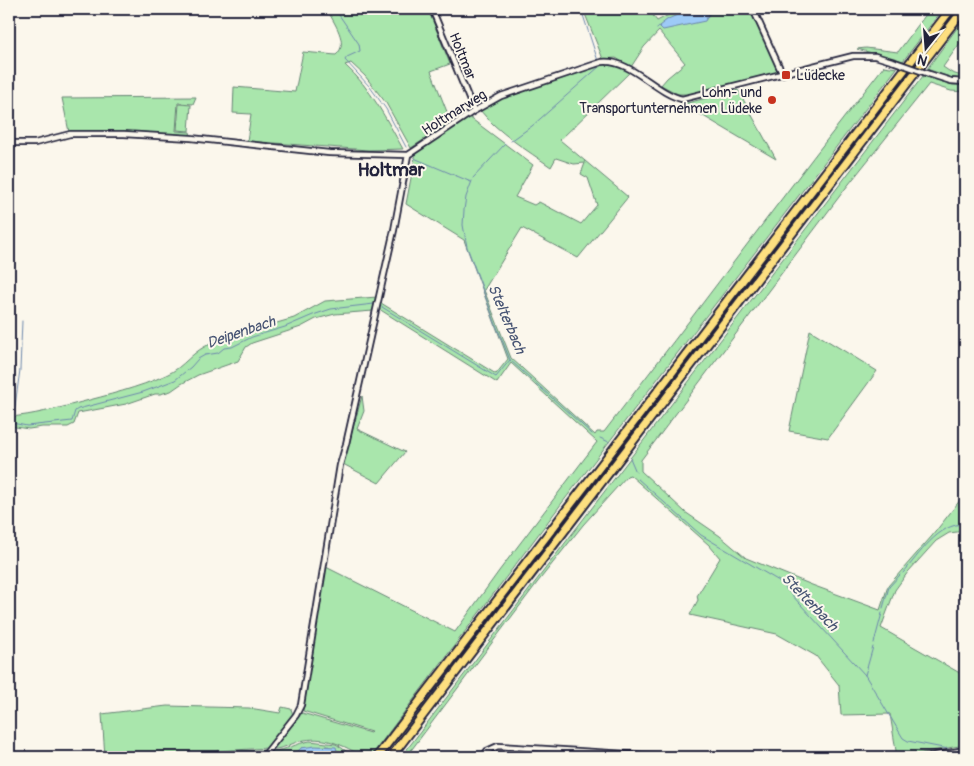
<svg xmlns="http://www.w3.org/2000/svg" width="974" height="766" viewBox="0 0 974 766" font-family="Pangolin,sans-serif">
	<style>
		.green { fill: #a9e6ac; stroke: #668474 }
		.water { fill: #9dcaf7; stroke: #6c87ac }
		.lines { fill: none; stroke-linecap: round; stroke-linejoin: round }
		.stream { stroke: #6c87ac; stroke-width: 1 }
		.minor-casing { stroke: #22223b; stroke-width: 8 }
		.highway-casing { stroke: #22223b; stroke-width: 11 }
		.minor { stroke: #fbf7ec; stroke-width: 4.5 }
		.highway { stroke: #fddf80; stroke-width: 7 }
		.minor-bridge-casing { stroke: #22223b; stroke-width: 8; stroke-linecap: butt }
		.minor-bridge { stroke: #fbf7ec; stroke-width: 4.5 }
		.poi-dot { fill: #c8321e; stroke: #fbf7ec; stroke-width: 2 }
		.labels { text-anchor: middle; stroke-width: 4; stroke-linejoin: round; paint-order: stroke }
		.street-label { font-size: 14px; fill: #22223b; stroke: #fbf7ec }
		.poi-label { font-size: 14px; fill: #22223b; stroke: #fbf7ec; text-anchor: start }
		.water-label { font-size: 15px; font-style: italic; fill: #475473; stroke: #fbf7ec }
		.district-label { font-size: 19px; font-weight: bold; fill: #22223b; stroke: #fbf7ec }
	</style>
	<rect width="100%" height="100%" fill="#fbf7ec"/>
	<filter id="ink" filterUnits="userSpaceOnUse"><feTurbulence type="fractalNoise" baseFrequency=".02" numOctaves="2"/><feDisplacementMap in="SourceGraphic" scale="10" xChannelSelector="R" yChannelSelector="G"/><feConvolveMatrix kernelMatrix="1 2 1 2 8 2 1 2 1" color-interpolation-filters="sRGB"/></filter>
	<g filter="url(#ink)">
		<path class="green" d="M327,9H428L450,64L431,71L451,122L411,148L386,103L365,76L351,63L345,65C371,88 386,119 403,149L368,150L247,141L251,114L233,113L234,87L295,92L303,52L336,55C350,43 333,22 327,9Z
			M586,9H648L657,21L680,9H751L778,72L691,94H678L661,85L667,78L685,63L659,31L644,47L631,67L616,58L603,59L585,14Z
			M930,9H943L903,61L857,49L866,48L898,52Z
			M965,17V36L943,67L952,73L965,77V79L952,78L927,69Z
			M603,64H617L630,72L560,140L628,197L578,258L522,228L484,290L511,358L595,435L597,432H604C698,311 789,187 884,66L897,68L562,503L371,756L363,757C344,745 323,735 300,741C290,744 283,749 273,749L302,713L370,733L371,732L303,711L326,567L455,632L499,571L597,442L511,363L497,383L379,309L381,303L496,374L508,359L464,240L406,204L416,152L469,117L533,165L515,197L534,205L539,202L581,224L597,205L588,178L581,174L585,163L574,164L556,158L551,167C528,151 497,132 480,110L500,99Z
			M923,76L953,85H965V92L951,91L929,84L845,189L641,460V471L685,512L720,536L746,558L812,585L880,610L888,586L932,536L961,499L965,502V531L949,533L936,541L908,572L895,590L881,628L965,676V745L897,757L890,714L841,715L839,685L816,656L777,634L690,615L698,600L697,596L720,558L709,545L630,475L627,476L583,525L537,583L406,757H401Z
			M738,90L776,159L676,100L687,103Z
			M196,97L193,104L178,103L176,131L190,132L191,136L112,131L69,132L62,98Z
			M179,104L191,105L189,131L177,130Z
			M377,297L373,311L335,314L316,319L301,327L252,343L246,347L238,361L198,375L181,384L171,391L160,394H155L126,404L78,413L74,424L68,427H42L29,429L9,426L10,417C33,415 56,409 78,403C108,395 138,388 166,375C185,367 192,350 213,343L215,337L256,329L294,318L325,301Z
			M810,330L877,371L828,438L789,431Z
			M362,396L364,411L357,429L405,452L379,483L343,464Z
			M167,706L249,708L280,713L282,707L291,709L293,715L268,748L217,751L204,757H105L102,714Z
			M310,741L336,744L346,751L360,757H351L328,746L301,748L296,753H291L290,757H267L272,751C285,751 297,743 310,741Z
			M267,750L261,757H208L227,751Z"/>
		<path class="water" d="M691,9H732L721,12L717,10L709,14L705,21L663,30L659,26L668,19Z
			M315,746L336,747L337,751L351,757H290L291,753H296L301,748Z"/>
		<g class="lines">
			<path class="stream" d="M335,9L359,44L360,51L347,57L345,60L370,87L386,109L406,147
				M581,9L598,61
				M657,29L659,26
				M511,141L532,126L600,66
				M414,158L471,182
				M473,178L505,144
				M472,181L466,197L464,210L463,225L467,247L496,325L510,360L592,434
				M382,307L496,377L510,360
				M9,317L12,319
				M14,413L20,370L22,321
				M12,423L27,426L72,421L75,411L78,409L143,392L175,380L191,367L198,359L205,355L218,353L224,348L232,347L252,337L285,327L313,315L331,309L374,304
				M600,438L609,442
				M630,458L636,472
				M638,479L701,535L779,581L865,675L903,738L908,741L948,749
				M903,573C919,555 938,523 965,524
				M883,608L889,587L900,575
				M874,643L882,613
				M865,675L873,647
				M952,757H953"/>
			<g class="minor-casing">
				<path id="minor" d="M432,9L474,111
					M753,9L782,73
					M929,74L951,81L965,82
					M9,143H35L70,134H124L191,138L329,153L408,155L474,111L501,96L602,62C631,59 655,93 682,99L853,56H875L895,62
					M263,757L296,715L301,705L340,465L346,444L394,230L408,155
					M483,757L487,751L498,746L674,757
					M925,757L965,750"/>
			</g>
			<g class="highway-casing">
				<path id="highway" d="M377,757L951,9
					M391,757L964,9"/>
			</g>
			<use href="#minor" class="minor"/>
			<use href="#highway" class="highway"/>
			<g class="minor-bridge-casing">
				<path id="minor-bridge" d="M895,62L929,74"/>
			</g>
			<use href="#minor-bridge" class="minor-bridge"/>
		</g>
	</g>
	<g class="poi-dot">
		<rect x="781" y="70" width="10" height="10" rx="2.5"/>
		<circle cx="772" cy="100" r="5"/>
	</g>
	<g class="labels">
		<g class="street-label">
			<text transform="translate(463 56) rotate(68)" y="5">Holtmar</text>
			<text transform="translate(454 112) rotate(-32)" y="5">Holtmarweg</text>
		</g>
		<g class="poi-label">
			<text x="796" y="80">Lüdecke</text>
			<text x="762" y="97" text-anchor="end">Lohn- und<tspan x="762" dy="16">Transportunternehmen Lüdeke</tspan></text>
		</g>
		<g class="water-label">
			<text transform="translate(507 319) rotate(67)" y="5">Stelterbach</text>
			<text transform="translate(241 332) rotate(-19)" y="5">Deipenbach</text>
			<text transform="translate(810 602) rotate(46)" y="5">Stelterbach</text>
		</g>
		<g class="district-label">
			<text x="391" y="176">Holtmar</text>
		</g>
	</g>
	<rect width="974" height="766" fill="none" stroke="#fbf7ec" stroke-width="30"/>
	<rect x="15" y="15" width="944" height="736" fill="none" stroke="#22223b" stroke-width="2" filter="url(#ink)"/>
	<g transform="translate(926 48) rotate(197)" stroke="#fbf7ec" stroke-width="4" paint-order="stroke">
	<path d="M0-4L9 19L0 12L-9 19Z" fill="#22223b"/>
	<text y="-8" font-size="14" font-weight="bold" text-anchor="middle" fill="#22223b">N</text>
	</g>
</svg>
